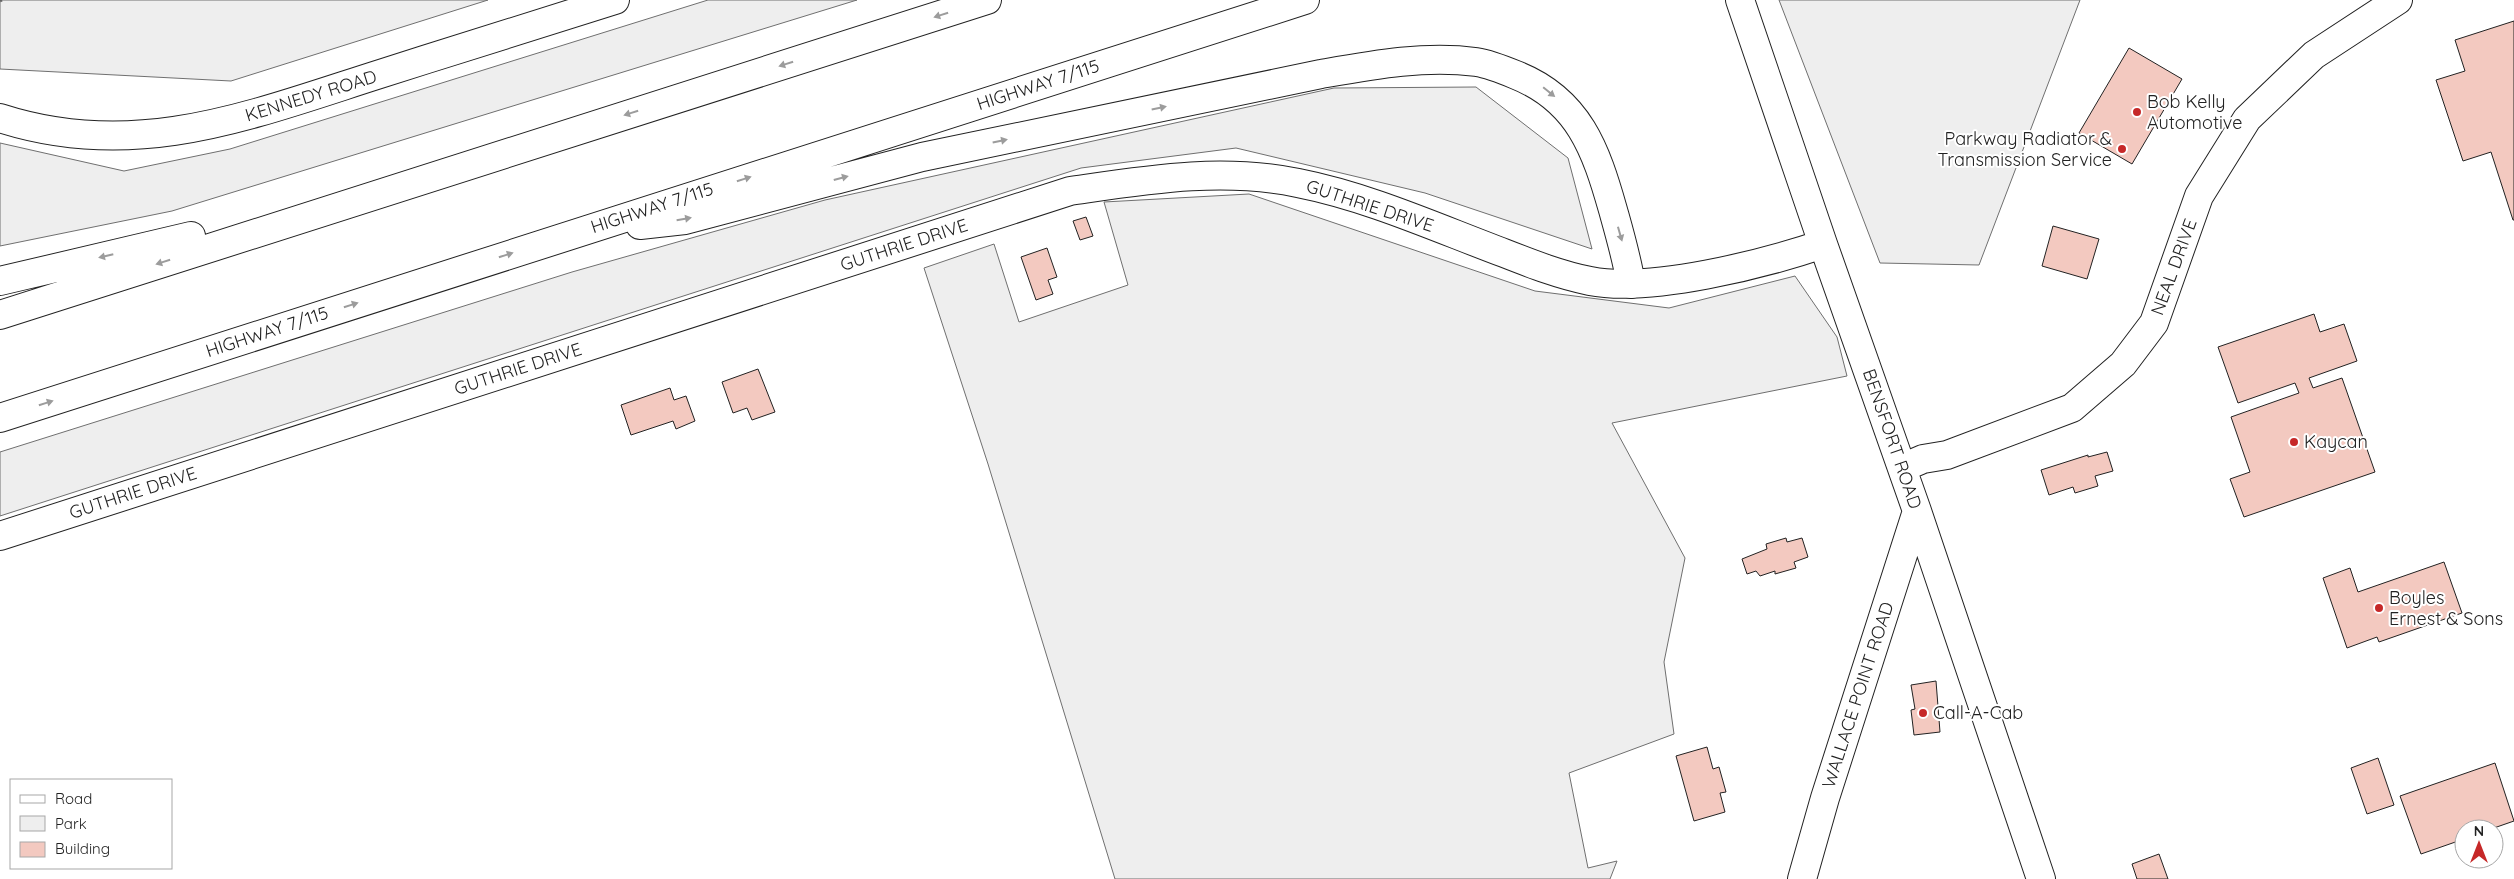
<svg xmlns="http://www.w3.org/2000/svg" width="2514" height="879" viewBox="0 0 2514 879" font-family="Quicksand,sans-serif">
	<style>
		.green { fill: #eee; stroke: #6f6f6f }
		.building { fill: #f3c9c0; stroke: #222 }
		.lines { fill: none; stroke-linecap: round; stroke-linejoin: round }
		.secondary-casing { stroke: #222; stroke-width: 30 }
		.highway-casing { stroke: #222; stroke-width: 30 }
		.path { stroke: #646464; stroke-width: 3; stroke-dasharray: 4 2.5; stroke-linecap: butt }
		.secondary { stroke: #fff; stroke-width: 28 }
		.highway { stroke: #fff; stroke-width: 28 }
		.oneway { fill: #9c9c9c }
		.poi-dot { fill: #c62828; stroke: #fff; stroke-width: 2 }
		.labels { text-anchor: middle; stroke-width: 4; stroke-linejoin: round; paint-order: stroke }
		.street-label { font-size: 18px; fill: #222; stroke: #fff }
		.poi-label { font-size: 18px; fill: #222; stroke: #fff; text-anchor: start }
	</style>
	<rect width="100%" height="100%" fill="#fff"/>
	<path class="green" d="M0,0H488L231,81L0,69Z
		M708,0H857L172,211L0,246V143L124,171L230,149Z
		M1779,0H2080L1979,265L1880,263Z
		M1476,87L1568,158L1592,249L1425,193L1236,148L1081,168L0,516V452L572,272L825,200L1334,88Z
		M1249,194L1535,291L1669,308L1795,276L1837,337L1847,376L1612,423L1685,558L1664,662L1674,734L1569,773L1588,868L1617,861L1610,879H1115L988,464L924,268L994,244L1019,322L1128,285L1104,202Z"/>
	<path class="building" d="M2514,21V220H2513L2491,152L2463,161L2436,80L2465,71L2455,40Z
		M2129,48L2182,79L2132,164L2079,133Z
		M1086,217L1093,236L1080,240L1073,221Z
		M2053,226L2099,239L2087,279L2042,266Z
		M1047,248L1057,277L1048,280L1053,294L1036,300L1021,257Z
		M2314,314L2320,332L2344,324L2357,361L2309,378L2313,388L2342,378L2375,472L2244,517L2230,479L2250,472L2231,417L2299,393L2295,383L2238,403L2218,347Z
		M758,369L775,412L752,420L747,408L733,413L722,382Z
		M670,388L674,400L686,396L695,421L676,429L673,421L631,435L621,405Z
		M2107,452L2113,471L2095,476L2098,486L2075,493L2073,487L2049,495L2041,470L2088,455V457Z
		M1786,538L1787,542L1802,538L1808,557L1794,562L1796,568L1775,574V571L1760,576L1756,571L1747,574L1742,559L1767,549L1766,544Z
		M2444,562L2462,613L2379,642L2377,637L2347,648L2323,578L2350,568L2358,592Z
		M1936,681L1940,732L1914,735L1911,710L1915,709L1911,685Z
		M1707,747L1713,769L1719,767L1726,792L1720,793L1725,812L1694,821L1676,756Z
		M2378,758L2394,805L2367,814L2351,768Z
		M2495,763L2514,821L2491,829H2464V839L2421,854L2400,796Z
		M2159,854L2168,879H2137L2132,864Z"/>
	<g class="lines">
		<g class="secondary-casing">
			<path id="secondary" d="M1740,0L1823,244L1917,511L2041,879
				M0,118C136,162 251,115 380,74C458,49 536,25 615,0
				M1902,468L1923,459L1947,455L2072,408L2123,364L2154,323L2199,196L2247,119L2314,55L2398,0
				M0,536L1070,191C1146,180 1221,167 1298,183C1369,197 1437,228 1504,253C1532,264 1560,275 1590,281C1650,293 1764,264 1823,244
				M1802,879L1825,798L1917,511"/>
		</g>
		<g class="highway-casing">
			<path id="highway" d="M640,225L685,220L922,157L1321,74C1372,65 1425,55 1476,62C1489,64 1504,70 1516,75C1579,100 1596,150 1613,210C1620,235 1627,259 1631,284
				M0,281L191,236
				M0,315L987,0
				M0,418L1305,0"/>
		</g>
		<path class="path" d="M0,1L2,0"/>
		<use href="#secondary" class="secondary"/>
		<use href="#highway" class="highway"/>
	</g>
	<defs><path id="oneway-solid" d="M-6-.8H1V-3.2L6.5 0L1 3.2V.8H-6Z" transform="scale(1.25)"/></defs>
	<g class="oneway">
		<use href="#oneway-solid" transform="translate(941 15) rotate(162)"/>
		<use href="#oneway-solid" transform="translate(786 64) rotate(162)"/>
		<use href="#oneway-solid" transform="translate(1549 92) rotate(39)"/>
		<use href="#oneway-solid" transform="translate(1159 108) rotate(-12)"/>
		<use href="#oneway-solid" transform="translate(631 113) rotate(163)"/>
		<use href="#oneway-solid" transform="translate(1000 141) rotate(-12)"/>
		<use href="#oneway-solid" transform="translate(841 178) rotate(-15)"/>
		<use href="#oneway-solid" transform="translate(744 179) rotate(-18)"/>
		<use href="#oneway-solid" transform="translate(684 219) rotate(-10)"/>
		<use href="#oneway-solid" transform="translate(1620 234) rotate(74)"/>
		<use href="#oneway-solid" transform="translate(506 255) rotate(-18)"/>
		<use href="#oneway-solid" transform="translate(106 256) rotate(167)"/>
		<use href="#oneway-solid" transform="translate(163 262) rotate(162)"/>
		<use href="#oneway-solid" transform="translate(351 305) rotate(-18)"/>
		<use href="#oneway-solid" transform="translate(46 403) rotate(-18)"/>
	</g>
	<g class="poi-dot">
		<circle cx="2137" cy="112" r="5"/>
		<circle cx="2122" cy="149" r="5"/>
		<circle cx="2294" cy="442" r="5"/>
		<circle cx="2379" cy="608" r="5"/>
		<circle cx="1923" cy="713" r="5"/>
	</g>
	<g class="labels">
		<g class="street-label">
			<text transform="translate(1038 85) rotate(-18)" y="6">HIGHWAY 7/115</text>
			<text transform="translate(311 96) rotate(-17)" y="6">KENNEDY ROAD</text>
			<text transform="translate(1370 206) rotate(18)" y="6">GUTHRIE DRIVE</text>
			<text transform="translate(652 208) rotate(-18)" y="6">HIGHWAY 7/115</text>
			<text transform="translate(904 245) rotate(-18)" y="6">GUTHRIE DRIVE</text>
			<text transform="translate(2174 267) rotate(-70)" y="6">NEAL DRIVE</text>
			<text transform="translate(267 332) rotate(-18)" y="6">HIGHWAY 7/115</text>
			<text transform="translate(518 369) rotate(-18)" y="6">GUTHRIE DRIVE</text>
			<text transform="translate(1892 439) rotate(71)" y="6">BENSFORT ROAD</text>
			<text transform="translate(133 493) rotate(-18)" y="6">GUTHRIE DRIVE</text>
			<text transform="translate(1858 695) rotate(-72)" y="6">WALLACE POINT ROAD</text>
		</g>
		<g class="poi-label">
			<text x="2147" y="108">Bob Kelly<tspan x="2147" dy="21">Automotive</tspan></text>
			<text x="2112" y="145" text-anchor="end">Parkway Radiator &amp;<tspan x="2112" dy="21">Transmission Service</tspan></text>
			<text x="2304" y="448">Kaycan</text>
			<text x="2389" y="604">Boyles<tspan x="2389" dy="21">Ernest &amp; Sons</tspan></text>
			<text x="1933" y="719">Call-A-Cab</text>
		</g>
	</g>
	<rect x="10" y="779" width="162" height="90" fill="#ffffff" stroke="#a7a7a7"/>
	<rect x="20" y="795" width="25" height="8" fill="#ffffff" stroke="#a7a7a7"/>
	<text x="55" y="804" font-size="15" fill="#222222">Road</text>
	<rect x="20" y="816" width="25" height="15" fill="#eeeeee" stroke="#a7a7a7"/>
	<text x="55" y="829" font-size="15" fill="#222222">Park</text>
	<rect x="20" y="842" width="25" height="15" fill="#f3c9c0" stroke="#a7a7a7"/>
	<text x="55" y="854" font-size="15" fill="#222222">Building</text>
	<g transform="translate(2479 844)"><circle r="24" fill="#ffffff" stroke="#a7a7a7"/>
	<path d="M0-4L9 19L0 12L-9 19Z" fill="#c62828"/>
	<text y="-8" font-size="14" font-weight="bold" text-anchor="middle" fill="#222222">N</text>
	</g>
</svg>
